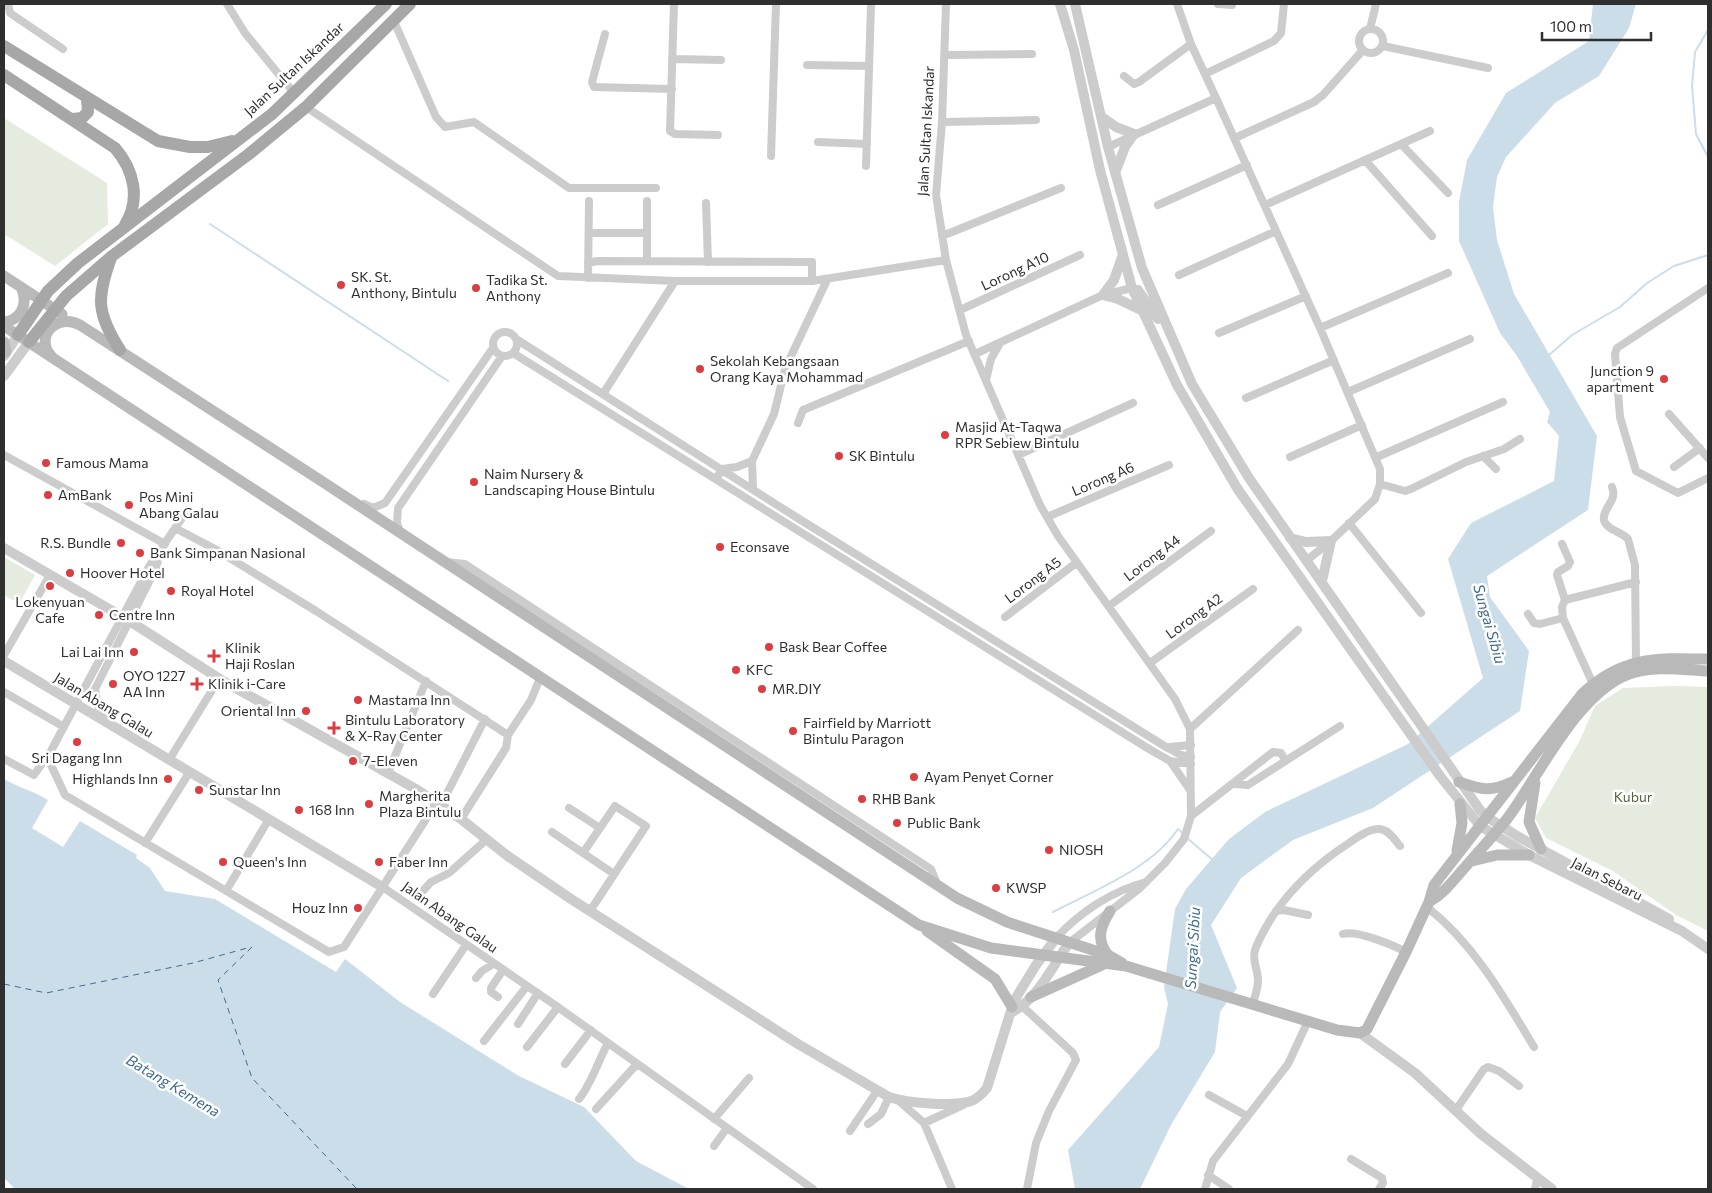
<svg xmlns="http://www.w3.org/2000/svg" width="1712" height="1193" viewBox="0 0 1712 1193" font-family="Commissioner,sans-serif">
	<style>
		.green { fill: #e5ebde }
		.water { fill: #ccddea }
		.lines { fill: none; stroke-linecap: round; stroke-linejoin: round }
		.stream { stroke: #ccddea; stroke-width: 2 }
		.ferry { stroke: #426c8c; stroke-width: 1; stroke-dasharray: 6 5; stroke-linecap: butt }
		.minor { stroke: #ccc; stroke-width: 8 }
		.tertiary { stroke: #ccc; stroke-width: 10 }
		.secondary { stroke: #b9b9b9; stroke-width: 11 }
		.primary { stroke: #a7a7a7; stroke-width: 12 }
		.poi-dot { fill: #da3e43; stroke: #fff; stroke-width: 2 }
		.labels { text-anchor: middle; stroke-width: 5; stroke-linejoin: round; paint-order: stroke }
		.street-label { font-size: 14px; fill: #2f2f2f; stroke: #fff }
		.poi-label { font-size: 14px; fill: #2f2f2f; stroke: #fff; text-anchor: start }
		.park-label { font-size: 14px; fill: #51683f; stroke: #fff }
		.water-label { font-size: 15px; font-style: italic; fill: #426c8c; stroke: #fff }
	</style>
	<rect width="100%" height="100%" fill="#fff"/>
	<path class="green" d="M4,118L107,183L108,224L55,266L4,234Z
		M4,557L35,575L19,604L4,595Z
		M1674,686L1708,687V931L1676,915L1613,871L1546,838L1535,818L1579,742L1595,706L1623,688Z"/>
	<path class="water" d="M1593,4H1636L1629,28L1599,76L1555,103L1506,157L1497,177L1493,207L1497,240L1514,294L1597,436L1588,510L1487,576L1490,597L1529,651L1520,711L1373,808L1293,840L1241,878L1211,925L1237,988L1220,1012L1215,1052L1171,1125L1140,1189H1075L1068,1150L1159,1047L1168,1004L1164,987L1175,909L1186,889L1229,839L1265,812L1408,744L1483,678L1448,559L1471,523L1554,481L1559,436L1547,422L1550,412L1517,356L1500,333L1459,241V202L1467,160L1506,93L1589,41Z
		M4,779C19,788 34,791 48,800L32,828L63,847L80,821L137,855L136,858L150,868L165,891L215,899L336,972L345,959L400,1002L519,1076L584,1107L636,1161L689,1189H15L4,1178Z"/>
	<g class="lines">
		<path class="stream" d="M1708,30L1695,52L1692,86L1696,134L1708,157
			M210,224L448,381
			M1549,355L1572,335L1620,307L1647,283L1674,266L1708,255
			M1187,838L1214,861
			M1053,912C1095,890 1151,869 1178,829L1184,834"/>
		<path class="ferry" d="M252,947L218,980L252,1078L357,1189
			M4,984L46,993L193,963L251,947"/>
		<path class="minor" d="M8,4L10,13L63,49
			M227,4L245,33L294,93
			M674,4L670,131L675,134L718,135
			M1218,4L1232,5
			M393,19L436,117L445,127L474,122L569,188H656
			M1359 41a12 12 0 1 1 24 0a12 12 0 1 1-24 0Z
			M1370,29L1376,4
			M605,34L592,82L594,87L672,89
			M1383,46L1488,68
			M946,55L1032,54
			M673,59L721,60
			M807,65L869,66
			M1205,74L1274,41L1281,33L1284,4
			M1124,76L1134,84L1139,82L1191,44
			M1216,98L1320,328L1380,469V484L1375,499L1331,541L1307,560
			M306,107L558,276L675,281H812L946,260L966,335L1040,505L1058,536L1175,699L1190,729L1191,816L1184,839L1165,863L1140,888L1069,943
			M942,122L1036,120
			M1235,138L1314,102L1323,95L1363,50
			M818,142L867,144
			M1401,144L1448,193
			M1108,147L1216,98L1191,44L1177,4
			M771,156L776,4
			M1365,160L1432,236
			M866,166L871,4
			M647,201V261
			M706,203L708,262
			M1158,205L1247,165
			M1265,205L1430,131
			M589,233H647
			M942,236L1061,188
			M946,260L936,195L942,122L946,4
			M588,263L597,261L812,262V281
			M1179,275L1276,231
			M588,278L589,201
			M1708,288L1617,348L1615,354L1620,417L1636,471L1678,493L1708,478
			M960,310L1080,255
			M1320,328L1448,273
			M493 344a12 12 0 1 1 24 0a12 12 0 1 1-24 0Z
			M1219,333L1306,296
			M516,339L796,517L1166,747L1181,755L1191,757
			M513,353L1149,749L1170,761L1191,764
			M975,354L1103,295L1132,288
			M986,380L991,359L1000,343
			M1348,392L1470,339
			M603,394L675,281
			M1246,398L1334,360
			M1669,414L1708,458
			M798,423L803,410L969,341
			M4,455L165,544
			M1018,455L1133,403
			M1483,456L1496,469
			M1290,457L1362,425
			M1377,457L1503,402
			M1674,467L1700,448
			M716,479L722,469L737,467L752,461
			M1380,484L1405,491L1411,489L1466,462L1504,449L1520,439
			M1612,487C1618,501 1602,508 1604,520C1606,530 1622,532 1628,539L1635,565L1636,662
			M753,489L752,461L774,414L785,369L827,280
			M364,504L373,508L385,503L493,348
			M184,515L150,565L52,749L51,765L65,795L329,952L344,947L437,802
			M1047,517L1169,465
			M1349,523L1421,613
			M175,528L215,549L316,611L508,735
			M400,532L397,523L398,508L502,356
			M1562,544L1570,562L1568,566L1558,572L1557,575L1565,600
			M446,562L465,564L931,869L938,886
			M1109,606L1211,531
			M1528,614L1534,623L1540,624L1563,618
			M1005,617L1076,563
			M4,655L50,575
			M1150,663L1253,589
			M1593,684L1563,618L1562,607L1565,600L1636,582
			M4,692L64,727
			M107,721L98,707L95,689L156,568L160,553
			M1190,729L1298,630
			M1170,747L1191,745
			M4,759L34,775L51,751
			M169,760L219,679
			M1170,761L1190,790
			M388,773L426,681
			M1234,784L1248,785L1340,726
			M441,805L485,719
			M569,808L600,828
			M1191,816L1273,752L1281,753L1285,760
			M461,819L506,748L508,735L531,700L540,678
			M552,832L614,874
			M145,843L189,773
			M583,853L615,806L646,826L590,911
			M384,888L555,1005L813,1189
			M226,891L269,819
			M420,894L431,882L449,873L486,840
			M1427,907C1474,944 1504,997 1534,1047
			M1276,911L1284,910L1308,915
			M1343,934C1357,930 1393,945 1406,952
			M1056,938C1080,912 1112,891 1146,882
			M476,978L482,971L493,964
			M433,994L466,945
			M498,997L491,992V988L503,970
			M1253,1003C1255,996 1258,988 1258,981C1258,968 1251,960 1256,947C1275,903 1309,869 1349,843C1357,837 1370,828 1380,829C1389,830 1395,840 1400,846
			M1022,1006L1073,1053L1076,1060L1049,1111L1036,1143L1027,1189
			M518,1024L538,993
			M484,1041L527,986
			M527,1047L558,1007
			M565,1064L591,1030
			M1209,1095L1247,1116
			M579,1099C592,1083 598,1061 608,1043
			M899,1101L924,1123L952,1189
			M596,1109L637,1064
			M1456,1110L1484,1069L1488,1067L1499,1071L1519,1086
			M714,1119L749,1078
			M924,1123L963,1105
			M868,1124L881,1114L889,1097
			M850,1131L877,1091
			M714,1146L727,1128
			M1351,1159L1382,1178L1383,1183L1379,1189
			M1208,1175L1229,1189
			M1205,1189L1213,1161L1288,1064L1308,1021
			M1535,1189L1537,1180"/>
		<path class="tertiary" d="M1060,4L1074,50L1100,170L1132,288L1177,385L1237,488L1440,776L1480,826L1529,855L1682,931L1708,949
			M1075,4L1108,147L1142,268L1192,384L1249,478L1480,810L1487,817L1517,836L1669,919
			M1102,117L1116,127L1134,134L1125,147L1115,173
			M1122,257L1114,280L1103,295L1118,299L1143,311
			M1138,290L1158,319
			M4,356L18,335
			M4,376L29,342
			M1290,538L1306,542L1331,541L1322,581
			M4,548L128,620L223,681L416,789L461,819L509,857L571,899L798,1044L889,1097C907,1103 953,1107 971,1101C977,1099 983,1093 987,1088L1014,1001L1036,965L1056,938
			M4,661L384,888
			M1012,1012C1037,1000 1053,965 1069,943
			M1360,1033L1415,1073L1481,1134L1552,1189"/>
		<path class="secondary" d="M4,276L62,314
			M4,322C21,320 28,305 22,289
			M4,326L919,925L991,948L1126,966L1337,1030L1360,1033L1367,1029L1406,952L1429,902L1434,885L1582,694C1622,656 1657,658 1708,659
			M4,342L6,352
			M52,357C33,337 57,312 80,325L323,482L957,898L1007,922L1108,955L1122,963
			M1459,782C1482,790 1491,792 1512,782
			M1535,783L1529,822L1541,849
			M1457,851L1462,823L1460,804
			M1472,861L1497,855H1529
			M1429,902C1445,893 1455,878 1467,865C1480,850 1494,835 1507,819C1539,776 1577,693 1629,674C1654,665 1683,670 1708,671
			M927,931L995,979L1012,1007
			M1108,955C1096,940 1100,927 1110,911
			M1031,997L1102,965"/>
		<path class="primary" d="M4,46L158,141L190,147H208L232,141
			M4,75L115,148C134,170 141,199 125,225
			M73,119L82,118L88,112L87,99
			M111,258C96,299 97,313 120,350
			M18,335L48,291L78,263L272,114L386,4
			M29,342L66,296L112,256L249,154L306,107L410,4"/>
	</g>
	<g class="poi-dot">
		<circle cx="341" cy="285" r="5"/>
		<circle cx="476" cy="288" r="5"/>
		<circle cx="700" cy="369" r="5"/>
		<circle cx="1664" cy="379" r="5"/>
		<circle cx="945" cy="435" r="5"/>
		<circle cx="839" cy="456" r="5"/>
		<circle cx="46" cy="463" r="5"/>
		<circle cx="474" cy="482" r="5"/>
		<circle cx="48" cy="495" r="5"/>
		<circle cx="129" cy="505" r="5"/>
		<circle cx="121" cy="543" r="5"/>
		<circle cx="720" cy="547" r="5"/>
		<circle cx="140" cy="553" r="5"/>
		<circle cx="70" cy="573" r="5"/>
		<circle cx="50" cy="586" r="5"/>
		<circle cx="171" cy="591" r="5"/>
		<circle cx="99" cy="615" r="5"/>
		<circle cx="769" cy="647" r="5"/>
		<circle cx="134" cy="652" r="5"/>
		<path d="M211.5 648.5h5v5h5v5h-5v5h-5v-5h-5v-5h5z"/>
		<circle cx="736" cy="670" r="5"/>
		<circle cx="113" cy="684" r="5"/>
		<path d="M194.5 676.5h5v5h5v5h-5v5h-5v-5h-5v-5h5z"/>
		<circle cx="762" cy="689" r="5"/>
		<circle cx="358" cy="700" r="5"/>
		<circle cx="306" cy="711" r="5"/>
		<path d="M331.5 720.5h5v5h5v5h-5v5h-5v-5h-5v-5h5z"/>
		<circle cx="793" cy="731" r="5"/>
		<circle cx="77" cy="742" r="5"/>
		<circle cx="353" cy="761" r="5"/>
		<circle cx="914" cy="777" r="5"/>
		<circle cx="168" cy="779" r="5"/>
		<circle cx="199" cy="790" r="5"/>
		<circle cx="862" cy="799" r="5"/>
		<circle cx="369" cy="804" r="5"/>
		<circle cx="299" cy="810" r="5"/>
		<circle cx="897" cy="823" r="5"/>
		<circle cx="1049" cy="850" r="5"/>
		<circle cx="223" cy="862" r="5"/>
		<circle cx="379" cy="862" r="5"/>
		<circle cx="996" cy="888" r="5"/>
		<circle cx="358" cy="908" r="5"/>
	</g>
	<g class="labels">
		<g class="street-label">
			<text transform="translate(294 69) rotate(-43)" y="5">Jalan Sultan Iskandar</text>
			<text transform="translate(926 131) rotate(-87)" y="5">Jalan Sultan Iskandar</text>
			<text transform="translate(1015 271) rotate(-25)" y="5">Lorong A10</text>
			<text transform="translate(1103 479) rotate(-23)" y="5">Lorong A6</text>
			<text transform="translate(1152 558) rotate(-37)" y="5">Lorong A4</text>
			<text transform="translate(1033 580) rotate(-37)" y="5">Lorong A5</text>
			<text transform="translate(1194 616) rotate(-36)" y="5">Lorong A2</text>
			<text transform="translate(104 705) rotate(31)" y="5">Jalan Abang Galau</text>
			<text transform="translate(1607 879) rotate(27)" y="5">Jalan Sebaru</text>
			<text transform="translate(450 917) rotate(35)" y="5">Jalan Abang Galau</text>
		</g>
		<g class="poi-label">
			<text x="351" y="282">SK. St.<tspan x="351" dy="16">Anthony, Bintulu</tspan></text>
			<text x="486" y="285">Tadika St.<tspan x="486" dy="16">Anthony</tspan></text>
			<text x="710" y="366">Sekolah Kebangsaan<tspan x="710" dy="16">Orang Kaya Mohammad</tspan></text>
			<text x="1654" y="376" text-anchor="end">Junction 9<tspan x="1654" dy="16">apartment</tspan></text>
			<text x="955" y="432">Masjid At-Taqwa<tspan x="955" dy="16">RPR Sebiew Bintulu</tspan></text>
			<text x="849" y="461">SK Bintulu</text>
			<text x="56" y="468">Famous Mama</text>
			<text x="484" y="479">Naim Nursery &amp;<tspan x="484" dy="16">Landscaping House Bintulu</tspan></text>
			<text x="58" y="500">AmBank</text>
			<text x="139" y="502">Pos Mini<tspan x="139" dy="16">Abang Galau</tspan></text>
			<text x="111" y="548" text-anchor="end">R.S. Bundle</text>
			<text x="730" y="552">Econsave</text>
			<text x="150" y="558">Bank Simpanan Nasional</text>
			<text x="80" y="578">Hoover Hotel</text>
			<text x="181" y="596">Royal Hotel</text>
			<text x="50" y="607" text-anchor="middle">Lokenyuan<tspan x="50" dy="16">Cafe</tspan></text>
			<text x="109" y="620">Centre Inn</text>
			<text x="779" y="652">Bask Bear Coffee</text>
			<text x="225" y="653">Klinik<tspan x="225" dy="16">Haji Roslan</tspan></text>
			<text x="124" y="657" text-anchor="end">Lai Lai Inn</text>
			<text x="746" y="675">KFC</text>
			<text x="123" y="681">OYO 1227<tspan x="123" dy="16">AA Inn</tspan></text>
			<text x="208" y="689">Klinik i-Care</text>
			<text x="772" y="694">MR.DIY</text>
			<text x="368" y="705">Mastama Inn</text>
			<text x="296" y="716" text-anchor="end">Oriental Inn</text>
			<text x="345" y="725">Bintulu Laboratory<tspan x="345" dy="16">&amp; X-Ray Center</tspan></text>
			<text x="803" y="728">Fairfield by Marriott<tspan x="803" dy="16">Bintulu Paragon</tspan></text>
			<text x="77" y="763" text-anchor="middle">Sri Dagang Inn</text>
			<text x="363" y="766">7-Eleven</text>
			<text x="924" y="782">Ayam Penyet Corner</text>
			<text x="158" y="784" text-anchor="end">Highlands Inn</text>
			<text x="209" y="795">Sunstar Inn</text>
			<text x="379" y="801">Margherita<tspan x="379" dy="16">Plaza Bintulu</tspan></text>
			<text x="872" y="804">RHB Bank</text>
			<text x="309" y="815">168 Inn</text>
			<text x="907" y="828">Public Bank</text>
			<text x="1059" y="855">NIOSH</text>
			<text x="233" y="867">Queen's Inn</text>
			<text x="389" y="867">Faber Inn</text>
			<text x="1006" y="893">KWSP</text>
			<text x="348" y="913" text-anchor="end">Houz Inn</text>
		</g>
		<g class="park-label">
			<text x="1633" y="802">Kubur</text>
		</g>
		<g class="water-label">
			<text transform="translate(1489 624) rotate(74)" y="5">Sungai Sibiu</text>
			<text transform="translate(1193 948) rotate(-87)" y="5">Sungai Sibiu</text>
			<text transform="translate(173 1086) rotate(31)" y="5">Batang Kemena</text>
		</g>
	</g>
	<rect width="1712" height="1193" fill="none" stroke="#2f2f2f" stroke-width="10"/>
	<path d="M1542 32v8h109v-8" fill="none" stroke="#2f2f2f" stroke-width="2.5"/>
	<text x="1550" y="32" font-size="15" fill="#2f2f2f" stroke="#ffffff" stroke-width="4" paint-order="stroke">100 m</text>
</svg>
